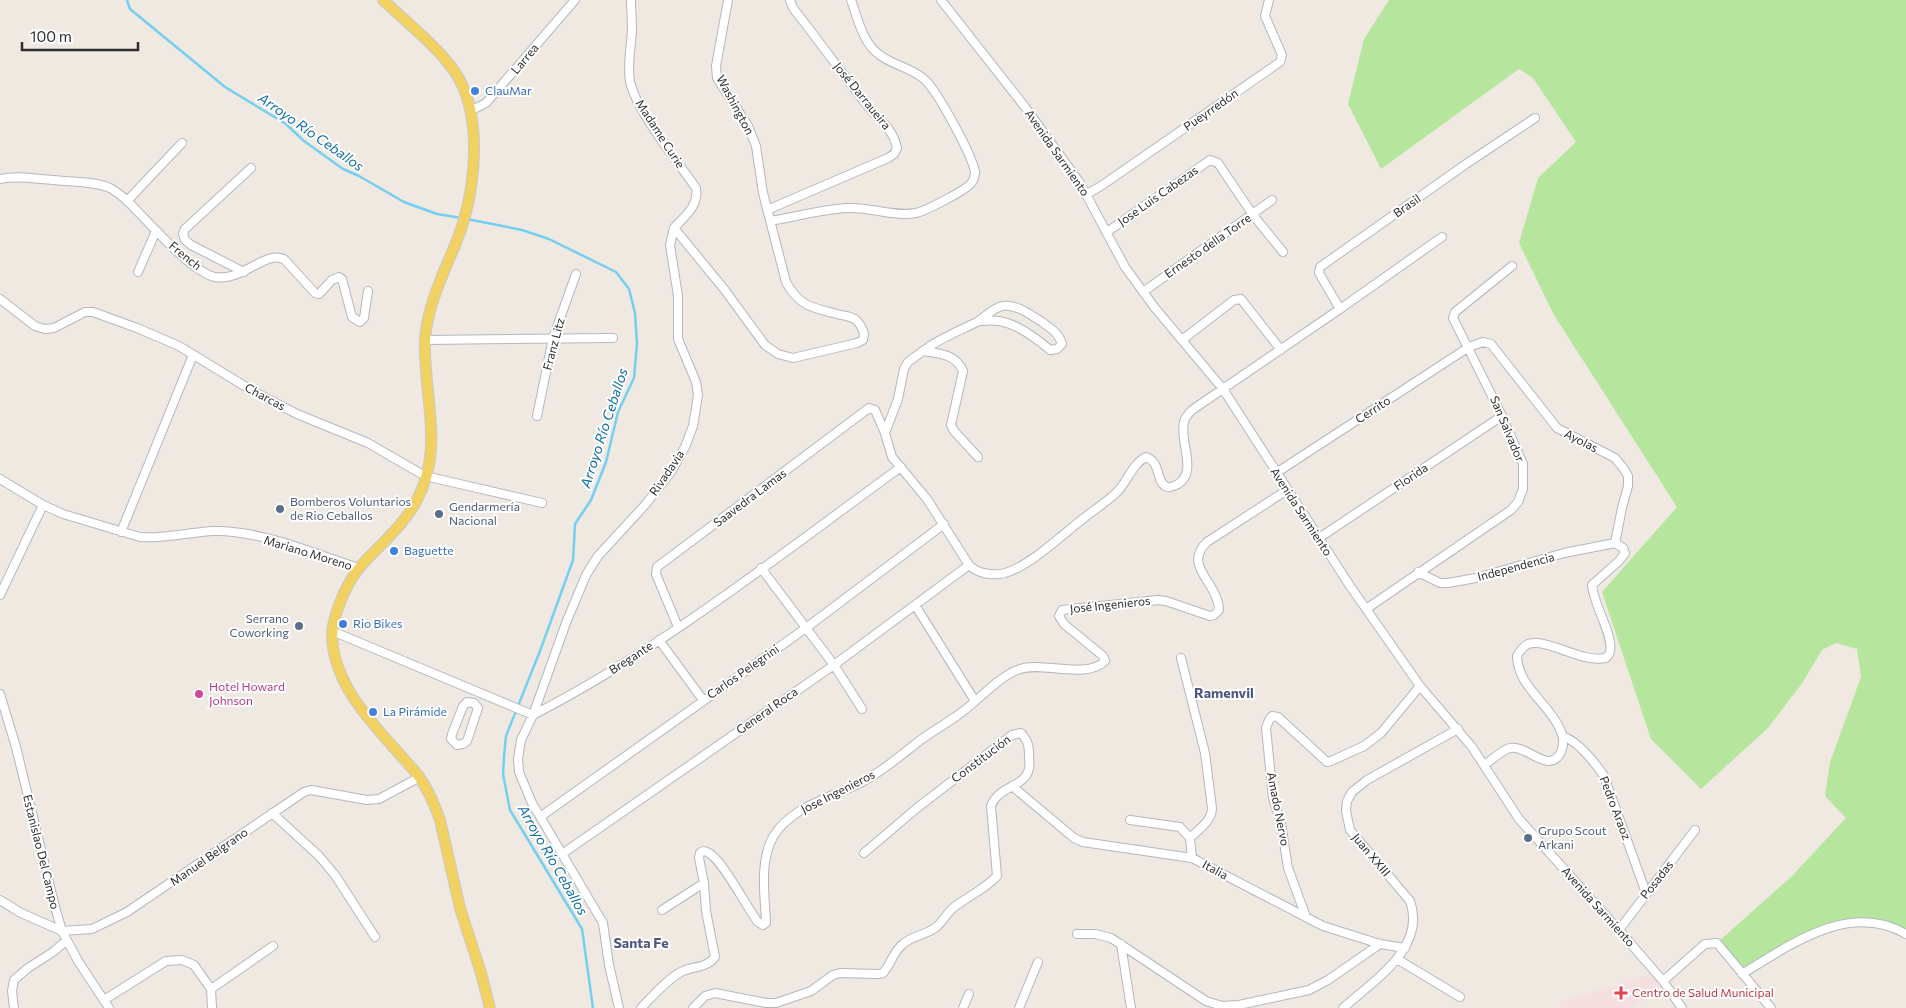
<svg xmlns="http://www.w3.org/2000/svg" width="1906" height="1008" viewBox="0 0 1906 1008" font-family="Commissioner,sans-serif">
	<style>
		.medical { fill: #f5dfe0 }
		.green { fill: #b6e59e }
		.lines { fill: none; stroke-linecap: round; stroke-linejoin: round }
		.stream { stroke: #75cff0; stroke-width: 2.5 }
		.minor-casing { stroke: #b4b7c1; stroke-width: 10 }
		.major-casing { stroke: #c9c9c9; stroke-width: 12 }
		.minor { stroke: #fff; stroke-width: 8 }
		.major { stroke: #f2d163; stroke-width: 10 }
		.shop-dot { fill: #3f7fe0; stroke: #fff; stroke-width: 2 }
		.service-dot { fill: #5c6f8a; stroke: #fff; stroke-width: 2 }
		.hotel-dot { fill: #d1479c; stroke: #fff; stroke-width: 2 }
		.health-dot { fill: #e0444e; stroke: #fff; stroke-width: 2 }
		.labels { text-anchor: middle; stroke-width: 4; stroke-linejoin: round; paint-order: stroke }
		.street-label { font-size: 12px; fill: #2e2e2e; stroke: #fff }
		.shop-label { font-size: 12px; fill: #366cbe; stroke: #fff; text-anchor: start }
		.service-label { font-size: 12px; fill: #4e5e75; stroke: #fff; text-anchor: start }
		.hotel-label { font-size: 12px; fill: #b23c85; stroke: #fff; text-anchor: start }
		.health-label { font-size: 12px; fill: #be3a42; stroke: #fff; text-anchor: start }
		.water-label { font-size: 14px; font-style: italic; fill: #0d6fa3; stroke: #fff }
		.neighbourhood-label { font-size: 14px; font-weight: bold; fill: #4d5680; stroke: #fff }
	</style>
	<rect width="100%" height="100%" fill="#efe9e1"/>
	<path class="medical" d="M1651,974L1660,988L1631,1008H1560V1002Z"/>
	<path class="green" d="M1389,0H1906V934L1884,925L1831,926L1742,974L1717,943L1791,877L1846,818L1825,796L1830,762L1861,677L1857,649L1836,643L1822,650L1803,682L1768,728L1701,789L1651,739L1602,592L1677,507L1554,315L1519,243L1538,178L1576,142L1533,78L1519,69L1381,169L1348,104L1364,39Z"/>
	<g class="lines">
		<path class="stream" d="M127,0L130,9L225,87L286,124L304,141L343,169L359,176L404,202L437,214L461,218
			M467,219L522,230L549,239L616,272L629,289L635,313L637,344L634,378L618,412L606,462L591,500L575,524L573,560L540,651L506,736L504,756L503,774L510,810L582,929L593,1008"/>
		<g class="minor-casing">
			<path id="minor" d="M631,0C631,10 632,21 632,31C631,48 627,64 630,81C636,111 678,162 696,188C699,206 685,216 674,228
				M941,0L1025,107L1080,183L1125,267L1155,308L1223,389L1350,586L1420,686L1472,747L1519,819L1625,937L1663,981L1682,1008
				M470,111L486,103L575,0
				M0,179C17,175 36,179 53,180C71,182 94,181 110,188C121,194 131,204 139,213C157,231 174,251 194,266C200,270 208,276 215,277C242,282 268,248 285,260L315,293L319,294L332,280L339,277L342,279L352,317L360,322L364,318L368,291
				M1087,194L1101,186L1280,62L1282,55L1265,16L1269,0
				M127,201L182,143
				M767,210L888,158L894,154L897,148C892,126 879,121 866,104C842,73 818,40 793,8L790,0
				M770,221C795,217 823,209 848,208C871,207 894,217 916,213C925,211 969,189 972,182C974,180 975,174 975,172C972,155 937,90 924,79C909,66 889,65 875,51C862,39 857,16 851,0
				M1107,232L1210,160L1218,163L1253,215L1283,252
				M138,272L156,231
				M244,272L191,245L185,240L183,234L185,229L251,168
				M1143,292L1272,200
				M0,299L35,326L45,329L54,328L85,312H93L137,328L179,346L251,390L297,414L368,443L425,476L542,503
				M1340,309L1442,237
				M425,340L613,338
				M1182,340L1234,300L1241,299L1281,350
				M923,351C940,338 959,331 977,322C985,317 994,307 1003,306C1017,304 1031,315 1042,322C1050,328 1059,333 1062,344L1057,349L1050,350C1036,338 1018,324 999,321C992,320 985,321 979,321
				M537,416L553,338L576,274
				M978,457L954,431L951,425L963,371C956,354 938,353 923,351L908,362L904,369L898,399L885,433L892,457L927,499L969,565C978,574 993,576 1005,573C1030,566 1063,534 1084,518C1095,509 1108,501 1117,492C1128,481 1132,464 1146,457C1162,463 1155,482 1167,487C1171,488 1174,486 1178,484C1198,472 1179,441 1184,422C1185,417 1189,413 1192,410L1340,309L1319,273L1320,267L1466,164L1535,118
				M1276,473L1469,347L1483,342L1491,344L1557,428L1615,458L1624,469L1628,476V486L1622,508L1615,543
				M0,479L43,505L63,514L140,537C165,539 189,532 214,531C260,530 315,554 359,568
				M121,532L193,355
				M1319,538L1502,416
				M761,568L834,665L862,709
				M1418,572L1440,583H1448L1476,578L1564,553L1615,543
				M0,595L43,505
				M915,605L975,701
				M1366,609L1511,510L1518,502L1523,489V464L1502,416L1453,318L1455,312L1512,266
				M678,627L656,574L657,567L869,408L875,410L885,433
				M332,631L533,715C665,647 782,553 901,467
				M659,640L703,700
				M1181,658L1205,753L1212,808C1212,821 1199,829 1190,838L1192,858L1323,926L1380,944L1405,948
				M0,694L16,747L55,907L62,931L78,961L109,1008
				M467,702L474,703L478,708L467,741L463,744L457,745L451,739L452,734L463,706Z
				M1564,737C1578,741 1596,764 1604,776L1646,893
				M1484,765C1492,760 1502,750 1510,748C1527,744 1549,776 1561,752C1565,742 1563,735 1559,727C1546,701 1518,686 1517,656C1520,651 1523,646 1528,644C1549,638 1580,663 1606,658C1608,656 1610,654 1610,651C1614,637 1593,603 1592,585L1619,561L1625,553L1623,548L1615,543
				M1012,786L1074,838L1083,842L1192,858
				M272,813L319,856L335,875L375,937
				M540,817L806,628L944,524
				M1130,820L1180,827L1190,838
				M562,854L834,665L969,565
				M0,900L21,913L62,931L92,929L127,912L304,792L311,790L367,800L379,799L420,777
				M662,910L704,883
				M1306,917L1288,868L1281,823L1273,798L1266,728L1269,720L1272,716L1278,717L1327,762L1331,761L1364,746L1381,733L1420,686
				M1619,930L1695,830
				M1077,934H1095L1111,938L1206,1001L1222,1006L1239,1005L1309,990L1328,980L1380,944
				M1121,944L1131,1008
				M1397,959L1460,997
				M1742,974C1790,945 1849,901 1906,934
				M1663,981L1705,944L1717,943L1771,1008
				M211,989L273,946
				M104,1000L166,961L182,960L194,965L211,989L212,1008
				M14,1008L12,991L14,980L28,968L53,952L67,940
				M619,1008L609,965L603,923L532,803L519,772L518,759L521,740L533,715L566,623L586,575L598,556L645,505L671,472L685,447L693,426L698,395L696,382L678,339V296L670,245L674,228L724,289L765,345L778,354L793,358L857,343L863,340L864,333C862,329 861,325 858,322C854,317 847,316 841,315C815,308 800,308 786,282L763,193L756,146L748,126L717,78L716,66L728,0
				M641,1008C652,997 669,977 683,971C694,966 707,968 715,957L706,911L704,883L699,858L700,853C703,851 703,850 707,852C721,857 747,908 758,922L763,925L766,923C765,895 759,863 773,837C791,806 833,797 862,782C883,771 900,756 918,742C932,731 948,723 962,712C980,699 999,676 1020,669C1042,661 1086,680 1105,661L1103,656L1064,624L1059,616L1062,610L1158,600L1166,601L1210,616L1214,615L1219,610C1218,582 1182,566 1207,542L1287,490
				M693,1008L705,996L715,993L766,1003H776L811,991L833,975L840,973L878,974L883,973C891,964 893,952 903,944C912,936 925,935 935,928C942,923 946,914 953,908C967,897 985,889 997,876L991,806C998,786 1025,787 1029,769C1030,765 1029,759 1029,754C1029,744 1027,740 1021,733L1012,735L917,808L864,853
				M963,1008L969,994
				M1019,1008L1038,962
				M1343,1008C1373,981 1427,948 1410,901L1350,830L1346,811L1347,801L1352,792L1367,780L1458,729"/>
		</g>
		<g class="major-casing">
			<path id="major" d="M383,0C407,23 436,45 455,72C485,118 475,195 456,243C443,274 427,307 425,340C423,395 445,447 417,500C403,527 379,545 360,567C350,579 343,594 338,608C335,617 332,626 332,635C333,681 367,718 396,750C404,760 413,768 420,778C429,791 435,806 440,820L460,908L481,973L490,1008"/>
		</g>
		<use href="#minor" class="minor"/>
		<use href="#major" class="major"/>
	</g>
	<g class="shop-dot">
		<circle cx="475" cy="91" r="5"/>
		<circle cx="394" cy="551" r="5"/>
		<circle cx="343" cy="624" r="5"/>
		<circle cx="373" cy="712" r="5"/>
	</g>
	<g class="service-dot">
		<circle cx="280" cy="509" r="5"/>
		<circle cx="439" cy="514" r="5"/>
		<circle cx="299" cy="626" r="5"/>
		<circle cx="1528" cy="838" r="5"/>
	</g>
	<circle class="hotel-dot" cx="199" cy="694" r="5"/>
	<path class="health-dot" d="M1618.5 985.5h5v5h5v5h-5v5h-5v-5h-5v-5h5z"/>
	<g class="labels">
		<g class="street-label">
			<text transform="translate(525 59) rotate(-50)" y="4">Larrea</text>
			<text transform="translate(862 96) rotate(51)" y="4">José Darraueira</text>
			<text transform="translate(735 105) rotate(62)" y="4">Washington</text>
			<text transform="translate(1211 110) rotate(-35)" y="4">Pueyrredón</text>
			<text transform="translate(660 134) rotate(57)" y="4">Madame Curie</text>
			<text transform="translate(1057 153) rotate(55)" y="4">Avenida Sarmiento</text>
			<text transform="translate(1158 196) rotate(-35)" y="4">Jose Luis Cabezas</text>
			<text transform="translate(1407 206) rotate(-35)" y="4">Brasil</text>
			<text transform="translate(1208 246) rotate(-35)" y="4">Ernesto della Torre</text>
			<text transform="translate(185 256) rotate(39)" y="4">French</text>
			<text transform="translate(554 344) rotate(-75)" y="4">Franz Litz</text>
			<text transform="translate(265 397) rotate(28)" y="4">Charcas</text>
			<text transform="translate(1373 410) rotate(-33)" y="4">Cerrito</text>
			<text transform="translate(1507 429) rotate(67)" y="4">San Salvador</text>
			<text transform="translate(1581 441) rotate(27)" y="4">Ayolas</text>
			<text transform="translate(667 473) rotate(-56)" y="4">Rivadavia</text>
			<text transform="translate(1411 477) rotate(-34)" y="4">Florida</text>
			<text transform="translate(750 498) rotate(-37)" y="4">Saavedra Lamas</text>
			<text transform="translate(1301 512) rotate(57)" y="4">Avenida Sarmiento</text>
			<text transform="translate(308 553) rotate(17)" y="4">Mariano Moreno</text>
			<text transform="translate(1516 567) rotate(-15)" y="4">Independencia</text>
			<text transform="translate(1110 605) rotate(-6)" y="4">José Ingenieros</text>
			<text transform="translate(631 658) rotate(-33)" y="4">Bregante</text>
			<text transform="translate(743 672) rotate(-35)" y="4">Carlos Pelegrini</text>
			<text transform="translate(767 711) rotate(-35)" y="4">General Roca</text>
			<text transform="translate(981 759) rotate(-37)" y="4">Constitución</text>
			<text transform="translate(838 792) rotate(-27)" y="4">Jose Ingenieros</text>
			<text transform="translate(1615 808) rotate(69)" y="4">Pedro Araoz</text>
			<text transform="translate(1278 809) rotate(79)" y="4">Amado Nervo</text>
			<text transform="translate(41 852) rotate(76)" y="4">Estanislao Del Campo</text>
			<text transform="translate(1371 855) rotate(50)" y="4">Juan XXIII</text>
			<text transform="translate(209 857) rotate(-35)" y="4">Manuel Belgrano</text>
			<text transform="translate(1215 870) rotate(28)" y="4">Italia</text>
			<text transform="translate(1657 880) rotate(-52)" y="4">Posadas</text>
			<text transform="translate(1598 907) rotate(48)" y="4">Avenida Sarmiento</text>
		</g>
		<g class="shop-label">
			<text x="485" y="95">ClauMar</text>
			<text x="404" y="555">Baguette</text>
			<text x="353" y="628">Rio Bikes</text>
			<text x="383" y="716">La Pirámide</text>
		</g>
		<g class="service-label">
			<text x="290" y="506">Bomberos Voluntarios<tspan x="290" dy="14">de Rio Ceballos</tspan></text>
			<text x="449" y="511">Gendarmería<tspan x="449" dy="14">Nacional</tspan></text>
			<text x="289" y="623" text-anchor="end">Serrano<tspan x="289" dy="14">Coworking</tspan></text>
			<text x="1538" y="835">Grupo Scout<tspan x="1538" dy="14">Arkani</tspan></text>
		</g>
		<g class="hotel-label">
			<text x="209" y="691">Hotel Howard<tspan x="209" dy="14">Johnson</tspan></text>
		</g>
		<g class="health-label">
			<text x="1632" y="997">Centro de Salud Municipal</text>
		</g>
		<g class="water-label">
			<text transform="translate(311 132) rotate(35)" y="5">Arroyo Río Ceballos</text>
			<text transform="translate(604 428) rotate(-72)" y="5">Arroyo Río Ceballos</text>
			<text transform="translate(553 860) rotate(60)" y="5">Arroyo Río Ceballos</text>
		</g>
		<g class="neighbourhood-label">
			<text x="1224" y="698">Ramenvil</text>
			<text x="641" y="948">Santa Fe</text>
		</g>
	</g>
	<path d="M22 42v8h116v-8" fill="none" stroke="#2e2e2e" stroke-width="2.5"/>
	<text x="30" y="42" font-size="15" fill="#2e2e2e" stroke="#ffffff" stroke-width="4" paint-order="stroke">100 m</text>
</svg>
